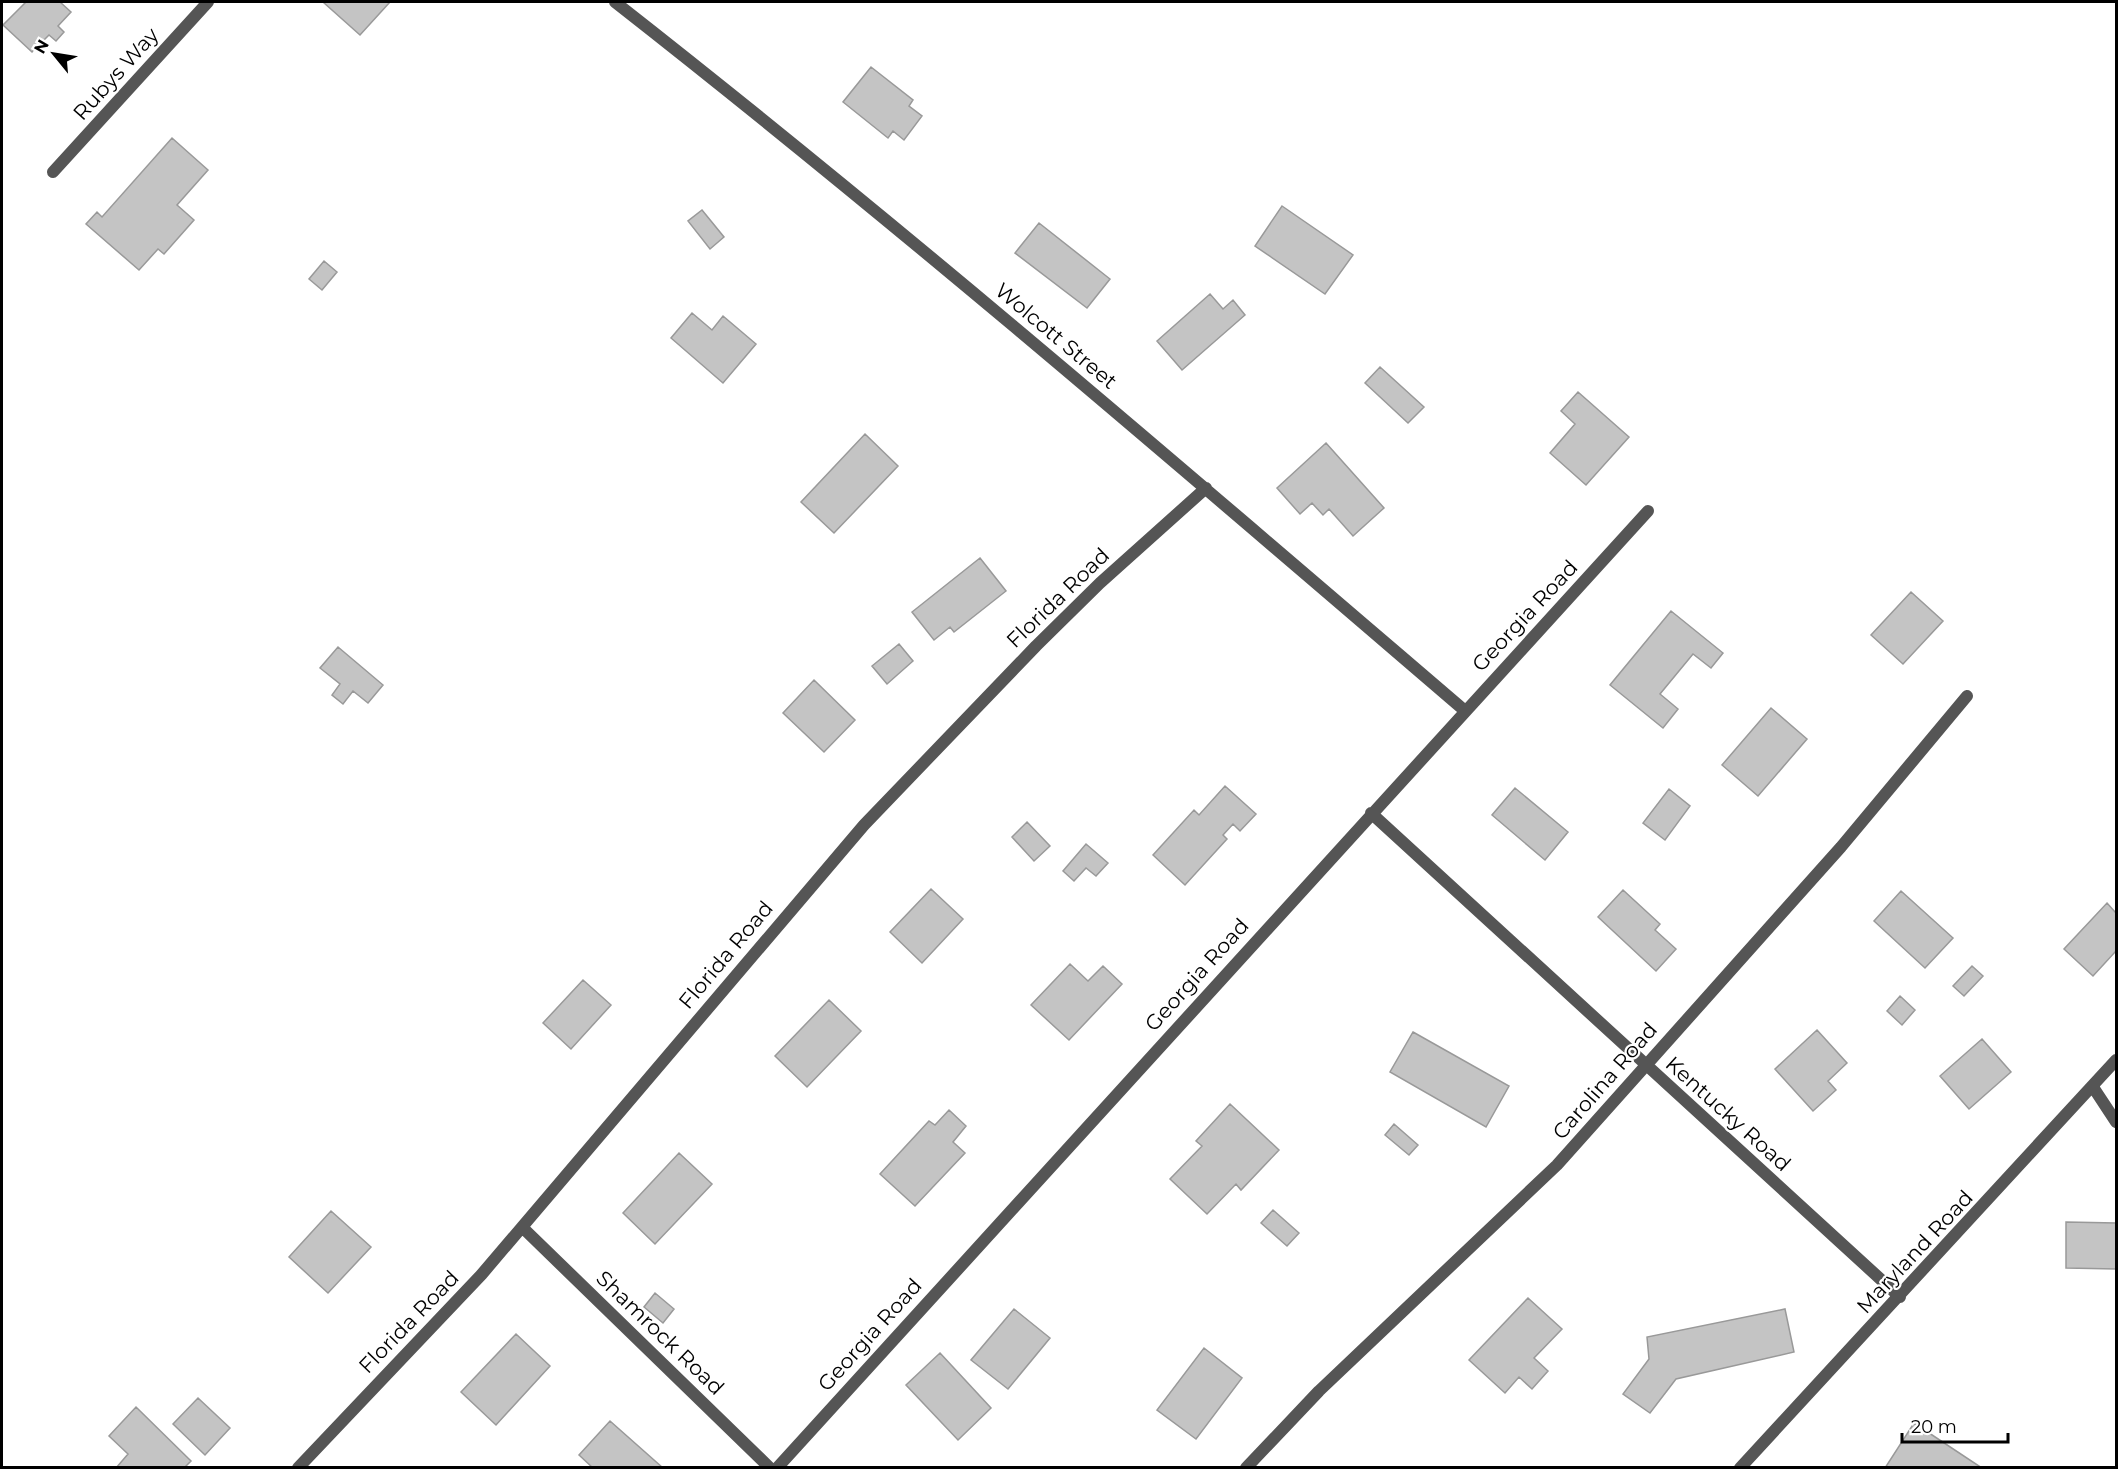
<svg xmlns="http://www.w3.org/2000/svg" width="2118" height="1469" viewBox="0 0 2118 1469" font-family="Montserrat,sans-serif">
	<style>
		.building { fill: #c4c4c4; stroke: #999; stroke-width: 1.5 }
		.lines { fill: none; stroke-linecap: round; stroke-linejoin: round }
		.minor { stroke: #555; stroke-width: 12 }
		.labels { text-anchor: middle; stroke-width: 4.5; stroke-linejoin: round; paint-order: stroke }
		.street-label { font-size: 21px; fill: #000; stroke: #fff }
	</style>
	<rect width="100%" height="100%" fill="#fff"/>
	<path class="building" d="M26,2H60L71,12L58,26L64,32L56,41L49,35L32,52L3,25Z
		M323,2H390L360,35Z
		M871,67L913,100L909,106L922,116L904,140L893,131L888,138L843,102Z
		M172,138L208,170L177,205L194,220L164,254L158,249L139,270L86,224L97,212L102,217Z
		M1282,206L1353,255L1325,294L1255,246Z
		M702,210L724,237L710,249L688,221Z
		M1039,223L1110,279L1087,308L1015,253Z
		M324,261L337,272L322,290L309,279Z
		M1210,294L1223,309L1233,300L1245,315L1182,370L1157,341Z
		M692,313L712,330L723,316L756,344L723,383L671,338Z
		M1380,367L1424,407L1408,423L1365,383Z
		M1578,392L1629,437L1586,485L1550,453L1575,424L1561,411Z
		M865,434L898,466L834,533L801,502Z
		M1326,443L1384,508L1353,536L1329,509L1323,515L1312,503L1300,514L1277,488Z
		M980,558L1006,591L954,632L950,627L934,640L912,612Z
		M1911,592L1943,621L1903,664L1871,635Z
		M1671,611L1723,653L1711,668L1693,654L1660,694L1678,709L1663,728L1610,685Z
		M899,644L913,661L887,684L872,666Z
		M338,647L383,685L368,703L353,691L343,704L332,695L340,684L320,668Z
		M814,680L855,720L824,752L783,713Z
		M1771,708L1807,739L1758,796L1722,765Z
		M1225,786L1256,814L1240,831L1233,824L1223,835L1227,839L1185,885L1153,855L1194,810L1199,815Z
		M1515,788L1568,832L1545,860L1492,815Z
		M1669,789L1690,806L1665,840L1643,823Z
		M1027,822L1050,846L1034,861L1012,837Z
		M1086,844L1108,863L1096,876L1086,868L1074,881L1063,871Z
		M931,889L963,919L922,963L890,932Z
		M1623,890L1660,924L1655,930L1676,949L1656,971L1598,917Z
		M1901,891L1953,938L1925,968L1874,921Z
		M2107,903L2116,913V951L2093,976L2064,949Z
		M1070,964L1088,981L1103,966L1122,984L1069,1040L1031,1005Z
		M1972,966L1983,976L1964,996L1953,986Z
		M583,980L611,1005L571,1049L543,1023Z
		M1900,996L1915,1010L1902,1025L1887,1011Z
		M829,1000L861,1031L807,1087L775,1056Z
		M1817,1030L1847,1063L1828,1081L1836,1090L1813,1111L1775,1069Z
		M1413,1032L1509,1086L1486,1127L1390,1072Z
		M1982,1039L2011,1072L1969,1109L1940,1076Z
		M1230,1104L1279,1150L1241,1190L1236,1184L1207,1214L1170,1179L1202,1146L1196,1141Z
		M949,1110L966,1126L953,1142L965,1153L915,1206L880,1174L929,1121L935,1125Z
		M1394,1124L1418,1145L1409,1155L1385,1135Z
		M679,1153L712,1184L655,1244L623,1213Z
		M1273,1210L1299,1233L1287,1246L1261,1223Z
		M331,1211L371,1247L328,1293L289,1257Z
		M2066,1222L2116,1223V1269L2066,1268Z
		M655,1293L674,1309L663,1323L644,1307Z
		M1528,1298L1562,1329L1534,1358L1548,1371L1532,1389L1519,1377L1505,1393L1469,1360Z
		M1014,1309L1050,1338L1008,1389L971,1360Z
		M1785,1309L1794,1352L1676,1379L1650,1413L1623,1394L1649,1359L1647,1337Z
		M516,1334L550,1366L496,1425L461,1392Z
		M1204,1348L1242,1378L1196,1439L1157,1410Z
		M940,1353L991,1408L958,1440L906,1385Z
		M198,1398L230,1428L205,1455L173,1424Z
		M136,1407L191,1461L184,1468H116L128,1454L109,1436Z
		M610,1421L663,1468H593L579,1455Z
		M1914,1423L1982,1468H1885Z"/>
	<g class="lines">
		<path class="minor" d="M615,2C905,229 1184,470 1464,710
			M53,172L208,2
			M1371,813L1900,1297
			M2093,1087L2116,1122
			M522,1227L770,1468
			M298,1468L482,1274L864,825L1036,646L1100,583L1206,488
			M777,1468L1648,511
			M1246,1468L1319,1391L1557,1165L1841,847L1967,696
			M1740,1468L2116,1060"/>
	</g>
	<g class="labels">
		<g class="street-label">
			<text transform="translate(116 74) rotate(-48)" y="7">Rubys Way</text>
			<text transform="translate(1056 336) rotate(40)" y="7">Wolcott Street</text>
			<text transform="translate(1058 598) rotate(-44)" y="7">Florida Road</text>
			<text transform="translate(1525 616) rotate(-47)" y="7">Georgia Road</text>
			<text transform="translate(726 955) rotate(-50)" y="7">Florida Road</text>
			<text transform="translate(1197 975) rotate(-48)" y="7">Georgia Road</text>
			<text transform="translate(1605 1081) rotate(-49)" y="7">Carolina Road</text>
			<text transform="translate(1728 1114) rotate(42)" y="7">Kentucky Road</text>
			<text transform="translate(1915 1252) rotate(-47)" y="7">Maryland Road</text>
			<text transform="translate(409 1322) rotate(-46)" y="7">Florida Road</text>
			<text transform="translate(660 1333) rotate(44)" y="7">Shamrock Road</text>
			<text transform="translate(870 1335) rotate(-48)" y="7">Georgia Road</text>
		</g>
	</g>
	<rect width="2118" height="1469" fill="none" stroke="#000000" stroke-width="6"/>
	<g transform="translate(54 54) rotate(300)" stroke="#ffffff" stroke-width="4.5" paint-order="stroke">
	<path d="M0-4.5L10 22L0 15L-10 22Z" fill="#000000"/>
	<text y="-9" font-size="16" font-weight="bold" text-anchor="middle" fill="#000000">N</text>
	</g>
	<path d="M1902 1433v9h106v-9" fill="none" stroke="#000000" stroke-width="3"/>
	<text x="1911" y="1433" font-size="18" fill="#000000" stroke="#ffffff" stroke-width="4.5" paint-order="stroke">20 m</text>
</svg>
